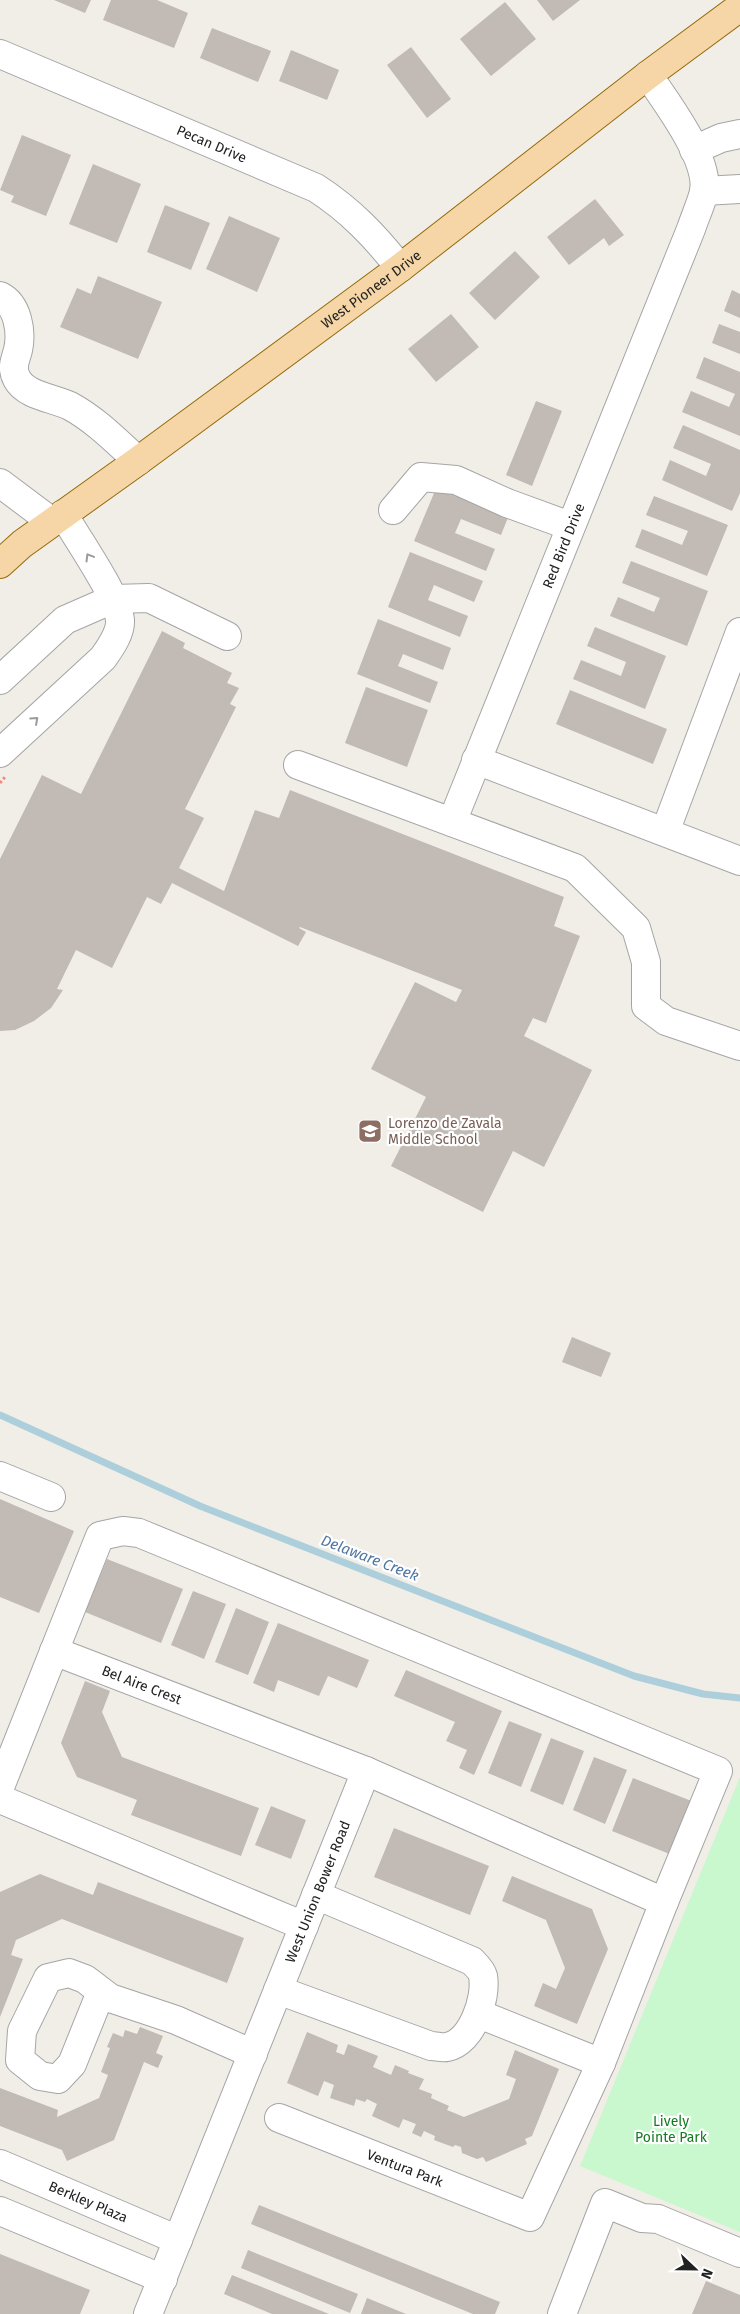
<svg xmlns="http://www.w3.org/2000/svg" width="740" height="2314" viewBox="0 0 740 2314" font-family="'Fira Sans',sans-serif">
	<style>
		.park { fill: #c9f7ce }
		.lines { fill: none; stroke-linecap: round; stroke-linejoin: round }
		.stream { stroke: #accfdb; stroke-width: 7 }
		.building { fill: #c1bab5 }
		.minor-casing { stroke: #a5a5a5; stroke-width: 30 }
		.major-casing { stroke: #946a0a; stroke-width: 30 }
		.path { stroke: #f18878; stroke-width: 3; stroke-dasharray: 2.5 2.5; stroke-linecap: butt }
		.minor { stroke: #fff; stroke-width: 28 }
		.major { stroke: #f6d6a7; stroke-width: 28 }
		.oneway { stroke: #9b9b9b }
		.labels { text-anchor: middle; stroke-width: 4.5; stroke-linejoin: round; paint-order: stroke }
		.street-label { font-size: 14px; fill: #212121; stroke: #fff }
		.education-label { font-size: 14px; fill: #785e54; stroke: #fff; text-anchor: start }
		.park-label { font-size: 14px; fill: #137b1f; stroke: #fff }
		.water-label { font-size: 15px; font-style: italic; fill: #4f77a4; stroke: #fff }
	</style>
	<rect width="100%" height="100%" fill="#f1eee8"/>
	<path class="park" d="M740,1777V2232L580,2166Z"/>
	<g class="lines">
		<path class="stream" d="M0,1415L200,1506L634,1676L703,1694L740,1698"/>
	</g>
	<path class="building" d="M54,0H91L85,13Z
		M111,0H157L188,13L174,48L103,20Z
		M537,0H580L553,21Z
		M505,2L536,39L491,76L460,39Z
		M212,28L271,51L258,82L200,58Z
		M411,47L451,99L427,118L387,65Z
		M291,50L339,70L327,100L279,81Z
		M22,135L71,155L46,216L11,202L14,196L0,190Z
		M93,164L141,184L117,243L69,224Z
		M595,199L624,235L609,246L604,238L569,265L547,237Z
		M165,205L210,223L191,270L147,252Z
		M229,216L280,238L257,292L206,269Z
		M515,251L540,277L495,320L469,293Z
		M98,276L162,302L138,359L60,327L77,288L91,294Z
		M732,290L740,294V318L724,311Z
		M451,314L479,347L436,382L408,349Z
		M719,324L740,332V354L712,343Z
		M704,357L740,372V436L682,412L691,391L729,407L735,394L696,378Z
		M536,401L562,411L532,486L506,475Z
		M683,425L740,450V493L732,511L662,480L670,460L706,476L711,464L673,448Z
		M437,486L509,515L501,535L461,519L455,533L495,549L486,571L414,541Z
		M654,496L728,525L707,576L635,547L642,529L682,545L688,531L646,515Z
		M410,552L483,581L474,602L434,585L428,600L468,616L460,637L388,607Z
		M631,561L708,591L687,646L610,616L618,597L654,612L660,598L622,583Z
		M378,619L451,648L443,670L403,654L398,666L438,682L430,703L357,674Z
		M595,627L666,656L645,709L573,679L581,660L621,676L626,662L587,646Z
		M162,631L185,643L183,648L232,673L227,683L239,688L230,704L236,707L185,809L204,818L179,868L224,891L255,810L279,818L290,790L564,897L554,926L580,936L546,1023L533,1018L524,1036L592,1070L544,1167L513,1151L483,1212L391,1166L426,1097L371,1069L415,982L456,1002L462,990L300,927L299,928L306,932L298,946L172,883L161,904L147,897L112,968L76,950L57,989L63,990L51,1008L34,1021L15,1030L0,1031V859L42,775L81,794Z
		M366,687L428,710L407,767L345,743Z
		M570,690L667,729L653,764L556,724Z
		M572,1337L611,1353L601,1377L562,1362Z
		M0,1499L74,1531L39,1613L0,1597Z
		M107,1559L183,1589L161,1643L85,1612Z
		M193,1591L226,1604L204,1659L171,1645Z
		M236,1608L269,1622L248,1675L215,1662Z
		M278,1623L369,1660L357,1688L328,1676L319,1696L278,1680L274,1692L253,1683Z
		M406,1670L502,1711L474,1775L459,1768L467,1750L446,1741L455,1722L394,1696Z
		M85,1681L110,1691L102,1712L122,1757L259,1808L241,1856L131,1815L137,1800L77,1777L61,1743Z
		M509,1721L542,1734L521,1787L488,1773Z
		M551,1738L584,1751L563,1805L530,1791Z
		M594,1757L627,1770L605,1824L573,1810Z
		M633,1778L694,1802L672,1855L612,1831Z
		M271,1806L306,1820L291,1859L255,1845Z
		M394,1828L489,1866L470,1915L374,1877Z
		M40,1874L93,1895L98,1882L244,1938L227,1983L62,1919L16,1940L11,1955L23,1959L0,2017V1892Z
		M512,1876L592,1909L608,1949L577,2024L534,2006L543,1983L556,1989L565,1968L546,1920L502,1901Z
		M140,2027L163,2036L156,2053L163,2056L158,2068L144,2062L114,2140L67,2161L62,2150L0,2126V2088L58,2110L57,2117L99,2098L108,2075L101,2072L110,2048L107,2047L113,2033L123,2037L125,2030L137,2034Z
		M307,2032L338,2045L336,2052L344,2055L348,2044L378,2056L373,2067L391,2075L395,2065L409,2071L408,2073L424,2079L419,2089L432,2094L431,2098L449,2106L447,2110L464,2117L509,2099L516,2079L506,2075L515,2050L559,2069L532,2136L525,2139L527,2144L486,2162L483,2157L477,2159L462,2153L461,2147L455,2145L453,2147L434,2140L435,2136L424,2131L421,2137L412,2133L416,2124L403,2119L399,2128L372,2116L377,2104L367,2099L365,2102L356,2099L354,2106L330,2098L334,2085L324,2081L318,2096L287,2083Z
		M259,2205L500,2302L495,2314H473L251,2224Z
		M248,2250L358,2294L350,2313L241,2268Z
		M0,2254L90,2290L80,2314H0Z
		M232,2275L329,2314H272L224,2294Z
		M706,2281L740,2295V2314H692Z
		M367,2298L406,2314H361Z"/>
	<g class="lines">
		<g class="minor-casing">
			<g id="minor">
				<path id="s1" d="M0,54L316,188C350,210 375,236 400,268"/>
				<path d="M694,150L721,138L740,134"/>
				<path d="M704,191L740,189"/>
				<path d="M0,296C18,305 22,332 18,350C15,361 11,368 17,379C26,396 54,398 70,406C96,420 117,442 138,461"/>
				<path d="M0,483L52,522"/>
				<path d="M393,510L421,477L456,480L507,503L570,526"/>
				<path d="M0,680L65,620L113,599L149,598L227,636"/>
				<path d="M0,753L103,658C110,648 121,633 120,620C117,595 77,538 63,514"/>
				<path d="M476,760L740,861"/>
				<path d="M298,765L575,868L636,928L646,962V1006L666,1021L740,1046"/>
				<path id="s2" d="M452,822L691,229C695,217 701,204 704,192C710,159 666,102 648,75"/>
				<path d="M665,832L740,632"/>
				<path d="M0,1476L51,1497"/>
				<path id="s3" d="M54,1651L366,1771L664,1902"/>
				<path d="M0,1787L100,1536L123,1531L139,1533L718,1771L664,1902L601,2063L530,2217L279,2118"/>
				<path d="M0,1799L304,1926"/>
				<path d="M278,1990L431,2046C436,2046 442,2048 447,2047C472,2042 487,1999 483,1976C482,1971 476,1965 472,1961L316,1895"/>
				<path d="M101,1992L72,2064L58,2079L40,2076L20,2060L22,2031L48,1978L69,1973L85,1979L110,1998L176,2020L253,2054"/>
				<path d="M479,2014L601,2063"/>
				<path id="s4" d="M0,2164L178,2240"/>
				<path d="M0,2211L163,2279"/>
				<path id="s5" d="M148,2314L366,1771"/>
				<path d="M562,2314L605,2203L642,2218L658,2219L740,2253"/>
			</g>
		</g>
		<g class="major-casing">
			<g id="major">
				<path id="s6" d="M0,564L22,544L138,461L400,268L648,75L740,7"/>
			</g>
		</g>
		<path class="path" d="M0,783L5,777"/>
		<use href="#minor" class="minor"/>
		<use href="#major" class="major"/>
	</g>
	<defs><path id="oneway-chevron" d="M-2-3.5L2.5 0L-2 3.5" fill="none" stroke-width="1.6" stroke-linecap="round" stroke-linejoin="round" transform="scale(1.25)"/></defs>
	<g class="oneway">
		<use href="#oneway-chevron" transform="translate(89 557) rotate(-121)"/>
		<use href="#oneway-chevron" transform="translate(35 720) rotate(-42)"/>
	</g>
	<defs>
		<g id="school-square" transform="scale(1.25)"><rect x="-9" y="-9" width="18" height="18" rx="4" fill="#8d6e63" stroke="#fff"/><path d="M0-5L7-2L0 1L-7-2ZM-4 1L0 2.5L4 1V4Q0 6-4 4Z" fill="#fff"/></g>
	</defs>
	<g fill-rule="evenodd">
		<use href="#school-square" x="370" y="1131"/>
	</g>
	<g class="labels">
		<g class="street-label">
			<text dy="5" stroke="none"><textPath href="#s1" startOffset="230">Pecan Drive</textPath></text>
			<text dy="5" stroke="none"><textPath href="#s6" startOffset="462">West Pioneer Drive</textPath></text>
			<text dy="5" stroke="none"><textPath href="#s2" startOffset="298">Red Bird Drive</textPath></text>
			<text dy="5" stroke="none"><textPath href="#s3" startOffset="94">Bel Aire Crest</textPath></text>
			<text dy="5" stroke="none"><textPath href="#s5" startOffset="455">West Union Bower Road</textPath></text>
			<text transform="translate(405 2168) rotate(21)" y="5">Ventura Park</text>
			<text dy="5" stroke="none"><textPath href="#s4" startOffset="96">Berkley Plaza</textPath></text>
		</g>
		<g class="education-label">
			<text x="388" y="1128">Lorenzo de Zavala<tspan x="388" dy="16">Middle School</tspan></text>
		</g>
		<g class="park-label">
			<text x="671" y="2126">Lively<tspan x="671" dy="16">Pointe Park</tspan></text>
		</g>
		<g class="water-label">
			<text transform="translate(370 1558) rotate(21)" y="5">Delaware Creek</text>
		</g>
	</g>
	<g transform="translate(695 2269) rotate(112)" stroke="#ffffff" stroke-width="4" paint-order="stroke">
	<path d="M0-4L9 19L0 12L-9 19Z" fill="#212121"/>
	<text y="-8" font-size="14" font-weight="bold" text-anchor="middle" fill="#212121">N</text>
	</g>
</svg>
